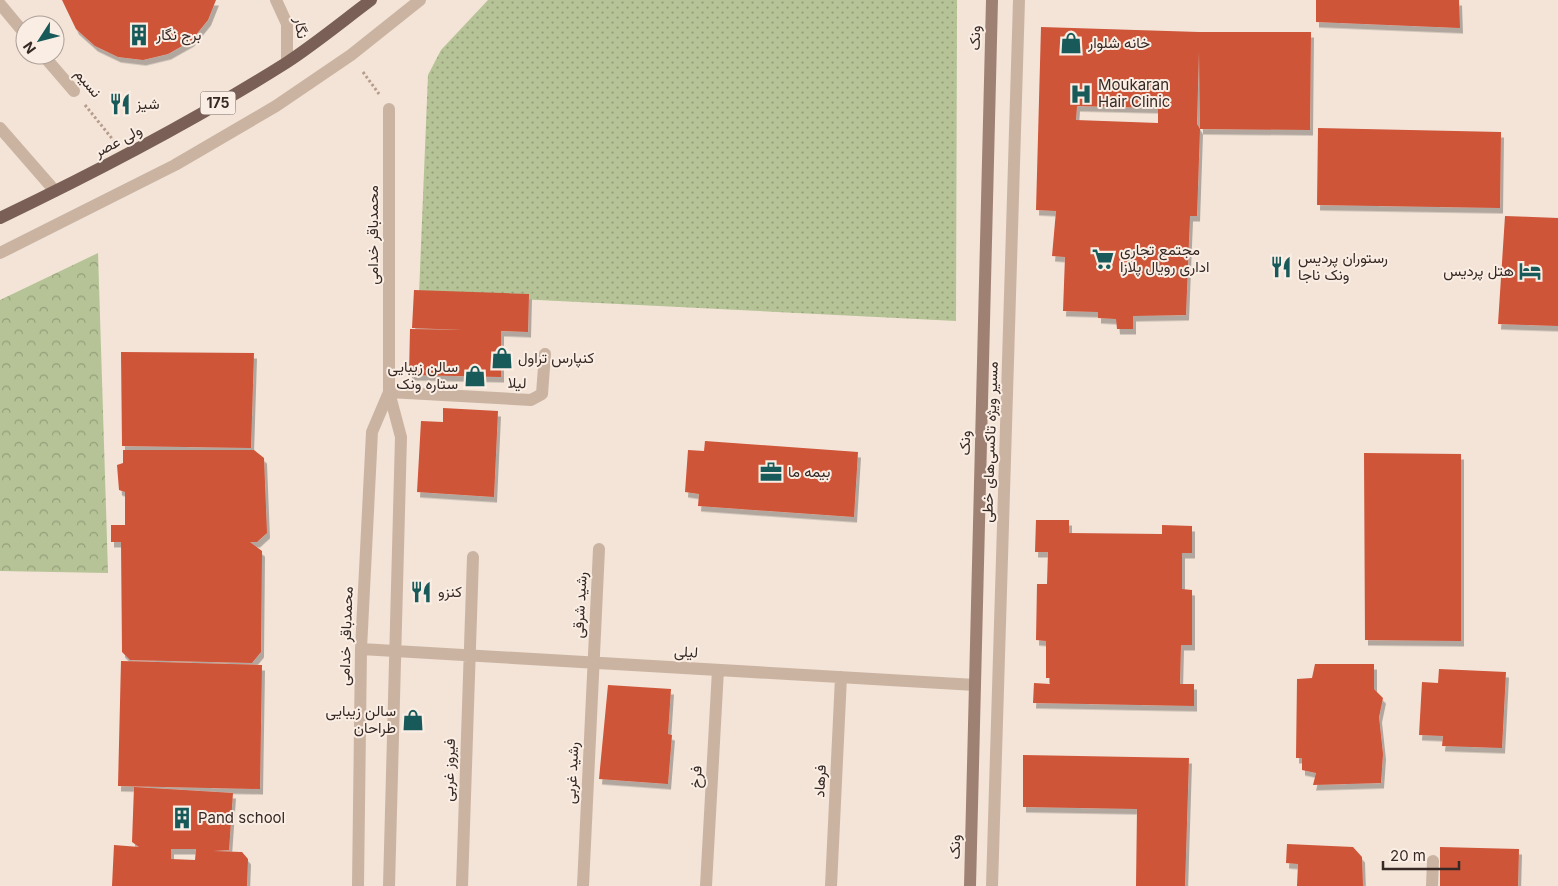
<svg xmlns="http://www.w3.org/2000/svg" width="1558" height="886" viewBox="0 0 1558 886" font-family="Inter,Vazirmatn,sans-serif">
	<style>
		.grass { fill: url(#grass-dots) }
		.forest { fill: url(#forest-crowns) }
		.building { fill: #cf5439; fill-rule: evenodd; filter: url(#shadow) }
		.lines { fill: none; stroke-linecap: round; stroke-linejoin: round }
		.path { stroke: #b79c8d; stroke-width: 3; stroke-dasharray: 2.5 2.5; stroke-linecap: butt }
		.lane { stroke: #cbb3a2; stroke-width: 12 }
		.street { stroke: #cbb3a2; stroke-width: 12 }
		.secondary { stroke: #9f8174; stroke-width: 12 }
		.primary { stroke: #795f55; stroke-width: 12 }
		.labels { text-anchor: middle; stroke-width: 4; stroke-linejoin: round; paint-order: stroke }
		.shield { fill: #faeee4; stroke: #71645e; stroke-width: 1 }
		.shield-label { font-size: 14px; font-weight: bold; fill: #362925 }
		.street-label { font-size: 15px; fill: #362925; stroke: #faeee4 }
		.poi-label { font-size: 15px; fill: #362925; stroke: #faeee4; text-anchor: start }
	</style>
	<defs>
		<pattern id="grass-dots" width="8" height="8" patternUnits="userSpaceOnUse" patternTransform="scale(1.25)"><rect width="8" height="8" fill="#b6c396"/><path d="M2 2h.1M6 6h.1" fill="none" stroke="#959e7a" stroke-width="1.8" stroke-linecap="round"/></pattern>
		<pattern id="forest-crowns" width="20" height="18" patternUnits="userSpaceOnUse" patternTransform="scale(1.25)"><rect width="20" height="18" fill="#b6c396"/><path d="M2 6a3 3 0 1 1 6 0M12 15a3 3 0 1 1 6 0" fill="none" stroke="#959e7a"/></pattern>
		<filter id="shadow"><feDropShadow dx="3" dy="5.5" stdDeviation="0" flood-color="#0004"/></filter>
	</defs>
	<rect width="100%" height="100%" fill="#f3e4d7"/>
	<path class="grass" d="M488,0H957L956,321L419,294L428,75L441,50Z"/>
	<path class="forest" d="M98,253L108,573L0,571V300Z"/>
	<path class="building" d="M62,0H216L208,20L191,41L168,54L143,60L118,57L95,46L76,29Z
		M1316,0H1459L1460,28L1316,22Z
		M1041,27L1199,32H1311L1310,130L1200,129L1197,216H1190L1186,315L1133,316V329H1117L1116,319L1098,318V312L1063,311L1065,257L1052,256L1056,211L1036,210ZM1199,51L1200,129L1197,124ZM1077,106L1158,108V123L1076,120Z
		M1318,128L1501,132L1500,208L1317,205Z
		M1505,216L1558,218V326L1498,324Z
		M414,290L529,294L528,332L501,331V377L409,375L410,329L462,330L412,328Z
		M121,352L254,353L251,448L122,446Z
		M443,408L498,411L494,497L417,492L421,421L443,422Z
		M705,441L858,452L854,517L698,506L699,494L685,492L688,450L704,451Z
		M123,450H254L264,458L267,533L257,542H250L262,551L261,652L252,663L130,660L122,652L121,542H111V525H125V492L119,490L117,465L123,463Z
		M1364,453L1461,454V641L1365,640Z
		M1036,520H1069V533L1162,534V525L1192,526V553H1182V589L1192,590V645H1181L1180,684H1194V706L1033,703L1034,683L1050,684V678H1046V641L1036,640L1037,584H1047L1048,552H1035Z
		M121,661L262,665L260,789L118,786Z
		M1315,664H1374V689L1383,698L1379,717L1383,754L1381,783L1313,785L1316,773L1302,770V758H1296L1297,679L1312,678Z
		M1439,669L1506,672L1502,748L1442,746L1443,736L1419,735L1422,682L1438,683Z
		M608,685L671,689L668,734L672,735L668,784L599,779Z
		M1023,755L1189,758L1185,886H1136L1137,809L1023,807Z
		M134,787L233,793L229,850L213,851L242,852L248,859L247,886H112L114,845L139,847L132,842ZM171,849H196L195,860L171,859Z
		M1287,844L1353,847L1362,857L1363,886H1297L1298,864L1286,863Z
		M1440,847L1519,849L1518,886H1440Z"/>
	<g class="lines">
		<path class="path" d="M363,72L379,94
			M85,105L114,141"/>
		<path class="lane" d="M0,253L175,165L276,106L351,55L420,0
			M992,886L1019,0"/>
		<path class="street" d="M276,0L287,24V62
			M0,4L25,34
			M43,55L74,91
			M0,128L55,191
			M389,392L531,400L542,394L545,354
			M361,649L975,685
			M358,886L361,649L372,432L389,392
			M389,886L401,437L389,392V109
			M462,886L473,557
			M583,886L599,549
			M706,886L718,670
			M831,886L841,677
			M1432,886L1433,861"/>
		<path class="secondary" d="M970,886L992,0"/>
		<path class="primary" d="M0,218C98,171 194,121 286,63C315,44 343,21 371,0"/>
	</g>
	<defs>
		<g id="building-bare" transform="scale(1.725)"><path d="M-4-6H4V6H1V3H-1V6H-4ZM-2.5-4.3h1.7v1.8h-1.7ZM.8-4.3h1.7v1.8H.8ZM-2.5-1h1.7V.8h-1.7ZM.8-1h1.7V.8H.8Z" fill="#185a5a" stroke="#faeee4" stroke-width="2.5" paint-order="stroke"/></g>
		<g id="shop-bare" transform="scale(1.725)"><path d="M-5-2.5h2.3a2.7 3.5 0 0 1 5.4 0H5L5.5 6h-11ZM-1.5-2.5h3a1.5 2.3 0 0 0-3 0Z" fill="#185a5a" stroke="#faeee4" stroke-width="2.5" paint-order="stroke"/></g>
		<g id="hospital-bare" transform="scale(1.725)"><path d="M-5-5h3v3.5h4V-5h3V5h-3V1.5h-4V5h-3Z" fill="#185a5a" stroke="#faeee4" stroke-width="2.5" paint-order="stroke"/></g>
		<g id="restaurant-bare" transform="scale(1.725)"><path d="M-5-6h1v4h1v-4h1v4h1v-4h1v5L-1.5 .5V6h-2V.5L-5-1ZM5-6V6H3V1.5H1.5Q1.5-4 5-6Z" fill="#185a5a" stroke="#faeee4" stroke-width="2.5" paint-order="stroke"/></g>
		<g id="supermarket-bare" transform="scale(1.725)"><path d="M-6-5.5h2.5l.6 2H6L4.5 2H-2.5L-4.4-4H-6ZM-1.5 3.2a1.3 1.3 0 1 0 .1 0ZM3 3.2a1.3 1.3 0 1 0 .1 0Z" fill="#185a5a" stroke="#faeee4" stroke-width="2.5" paint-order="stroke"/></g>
		<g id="hotel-bare" transform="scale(1.725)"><path d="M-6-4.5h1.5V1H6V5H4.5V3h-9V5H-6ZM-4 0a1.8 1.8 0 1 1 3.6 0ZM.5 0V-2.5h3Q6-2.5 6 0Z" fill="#185a5a" stroke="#faeee4" stroke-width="2.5" paint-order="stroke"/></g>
		<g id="office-bare" transform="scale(1.725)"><path d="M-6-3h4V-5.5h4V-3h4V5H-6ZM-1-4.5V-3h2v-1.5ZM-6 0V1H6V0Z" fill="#185a5a" stroke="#faeee4" stroke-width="2.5" paint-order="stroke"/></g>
	</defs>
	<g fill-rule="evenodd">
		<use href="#building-bare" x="139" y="35"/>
		<use href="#shop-bare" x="1071" y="43"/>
		<use href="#hospital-bare" x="1081" y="94"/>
		<use href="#restaurant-bare" x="120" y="104"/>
		<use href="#supermarket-bare" x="1103" y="259"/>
		<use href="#restaurant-bare" x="1281" y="267"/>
		<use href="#hotel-bare" x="1530" y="271"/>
		<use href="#shop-bare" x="502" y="358"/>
		<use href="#shop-bare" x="475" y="376"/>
		<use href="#office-bare" x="771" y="472"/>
		<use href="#restaurant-bare" x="421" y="592"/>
		<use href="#shop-bare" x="413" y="720"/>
		<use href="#building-bare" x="182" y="818"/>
	</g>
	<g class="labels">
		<rect class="shield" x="200.5" y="91.5" width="35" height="23" rx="4"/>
		<g class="shield-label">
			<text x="218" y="108">175</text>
		</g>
		<g class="street-label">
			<text transform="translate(301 28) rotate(81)" y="5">نگار</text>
			<text transform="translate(975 38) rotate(-89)" y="5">ونک</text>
			<text transform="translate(88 83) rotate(50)" y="5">نسیم</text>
			<text transform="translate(118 141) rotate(-28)" y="5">ولی عصر</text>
			<text transform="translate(373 235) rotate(-90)" y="5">محمدباقر خدامی</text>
			<text transform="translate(517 383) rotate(2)" y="5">لیلا</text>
			<text transform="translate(990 442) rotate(-88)" y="5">مسیر ویژه تاکسی‌های خطی</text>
			<text transform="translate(965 443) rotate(-89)" y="5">ونک</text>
			<text transform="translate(580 605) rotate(-87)" y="5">رشید شرقی</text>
			<text transform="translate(346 636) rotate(-88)" y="5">محمدباقر خدامی</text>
			<text transform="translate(686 652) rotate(3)" y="5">لیلی</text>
			<text transform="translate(449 770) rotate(-88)" y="5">فیروز غربی</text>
			<text transform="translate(572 773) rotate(-87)" y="5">رشید غربی</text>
			<text transform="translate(696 777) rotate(-87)" y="5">فرخ</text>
			<text transform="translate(820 781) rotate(-87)" y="5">فرهاد</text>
			<text transform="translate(955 847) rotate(-89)" y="5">ونک</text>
		</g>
		<g class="poi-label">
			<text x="156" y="40">برج نگار</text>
			<text x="1088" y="48">خانه شلوار</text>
			<text x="1098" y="90">Moukaran<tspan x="1098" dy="17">Hair Clinic</tspan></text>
			<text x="136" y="109">شیز</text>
			<text x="1120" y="255">مجتمع تجاری<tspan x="1120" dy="17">اداری رویال پلازا</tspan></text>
			<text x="1298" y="263">رستوران پردیس<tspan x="1298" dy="17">ونک ناجا</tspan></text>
			<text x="1514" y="276" text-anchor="end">هتل پردیس</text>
			<text x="518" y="363">کنپارس تراول</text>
			<text x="458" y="372" text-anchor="end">سالن زیبایی<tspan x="458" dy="17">ستاره ونک</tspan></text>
			<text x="788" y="477">بیمه ما</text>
			<text x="438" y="597">کنزو</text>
			<text x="396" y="716" text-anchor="end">سالن زیبایی<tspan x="396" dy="17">طراحان</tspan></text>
			<text x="198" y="823">Pand school</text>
		</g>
	</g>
	<g transform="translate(40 40) rotate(234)"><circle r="24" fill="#faeee4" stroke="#ac9f98"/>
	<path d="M0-4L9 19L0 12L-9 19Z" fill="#185a5a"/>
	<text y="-8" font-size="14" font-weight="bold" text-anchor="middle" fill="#362925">N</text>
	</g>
	<path d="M1383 861v8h76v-8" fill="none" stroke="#362925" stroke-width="2.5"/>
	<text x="1390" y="861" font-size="15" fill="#362925" stroke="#faeee4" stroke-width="4" paint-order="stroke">20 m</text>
</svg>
